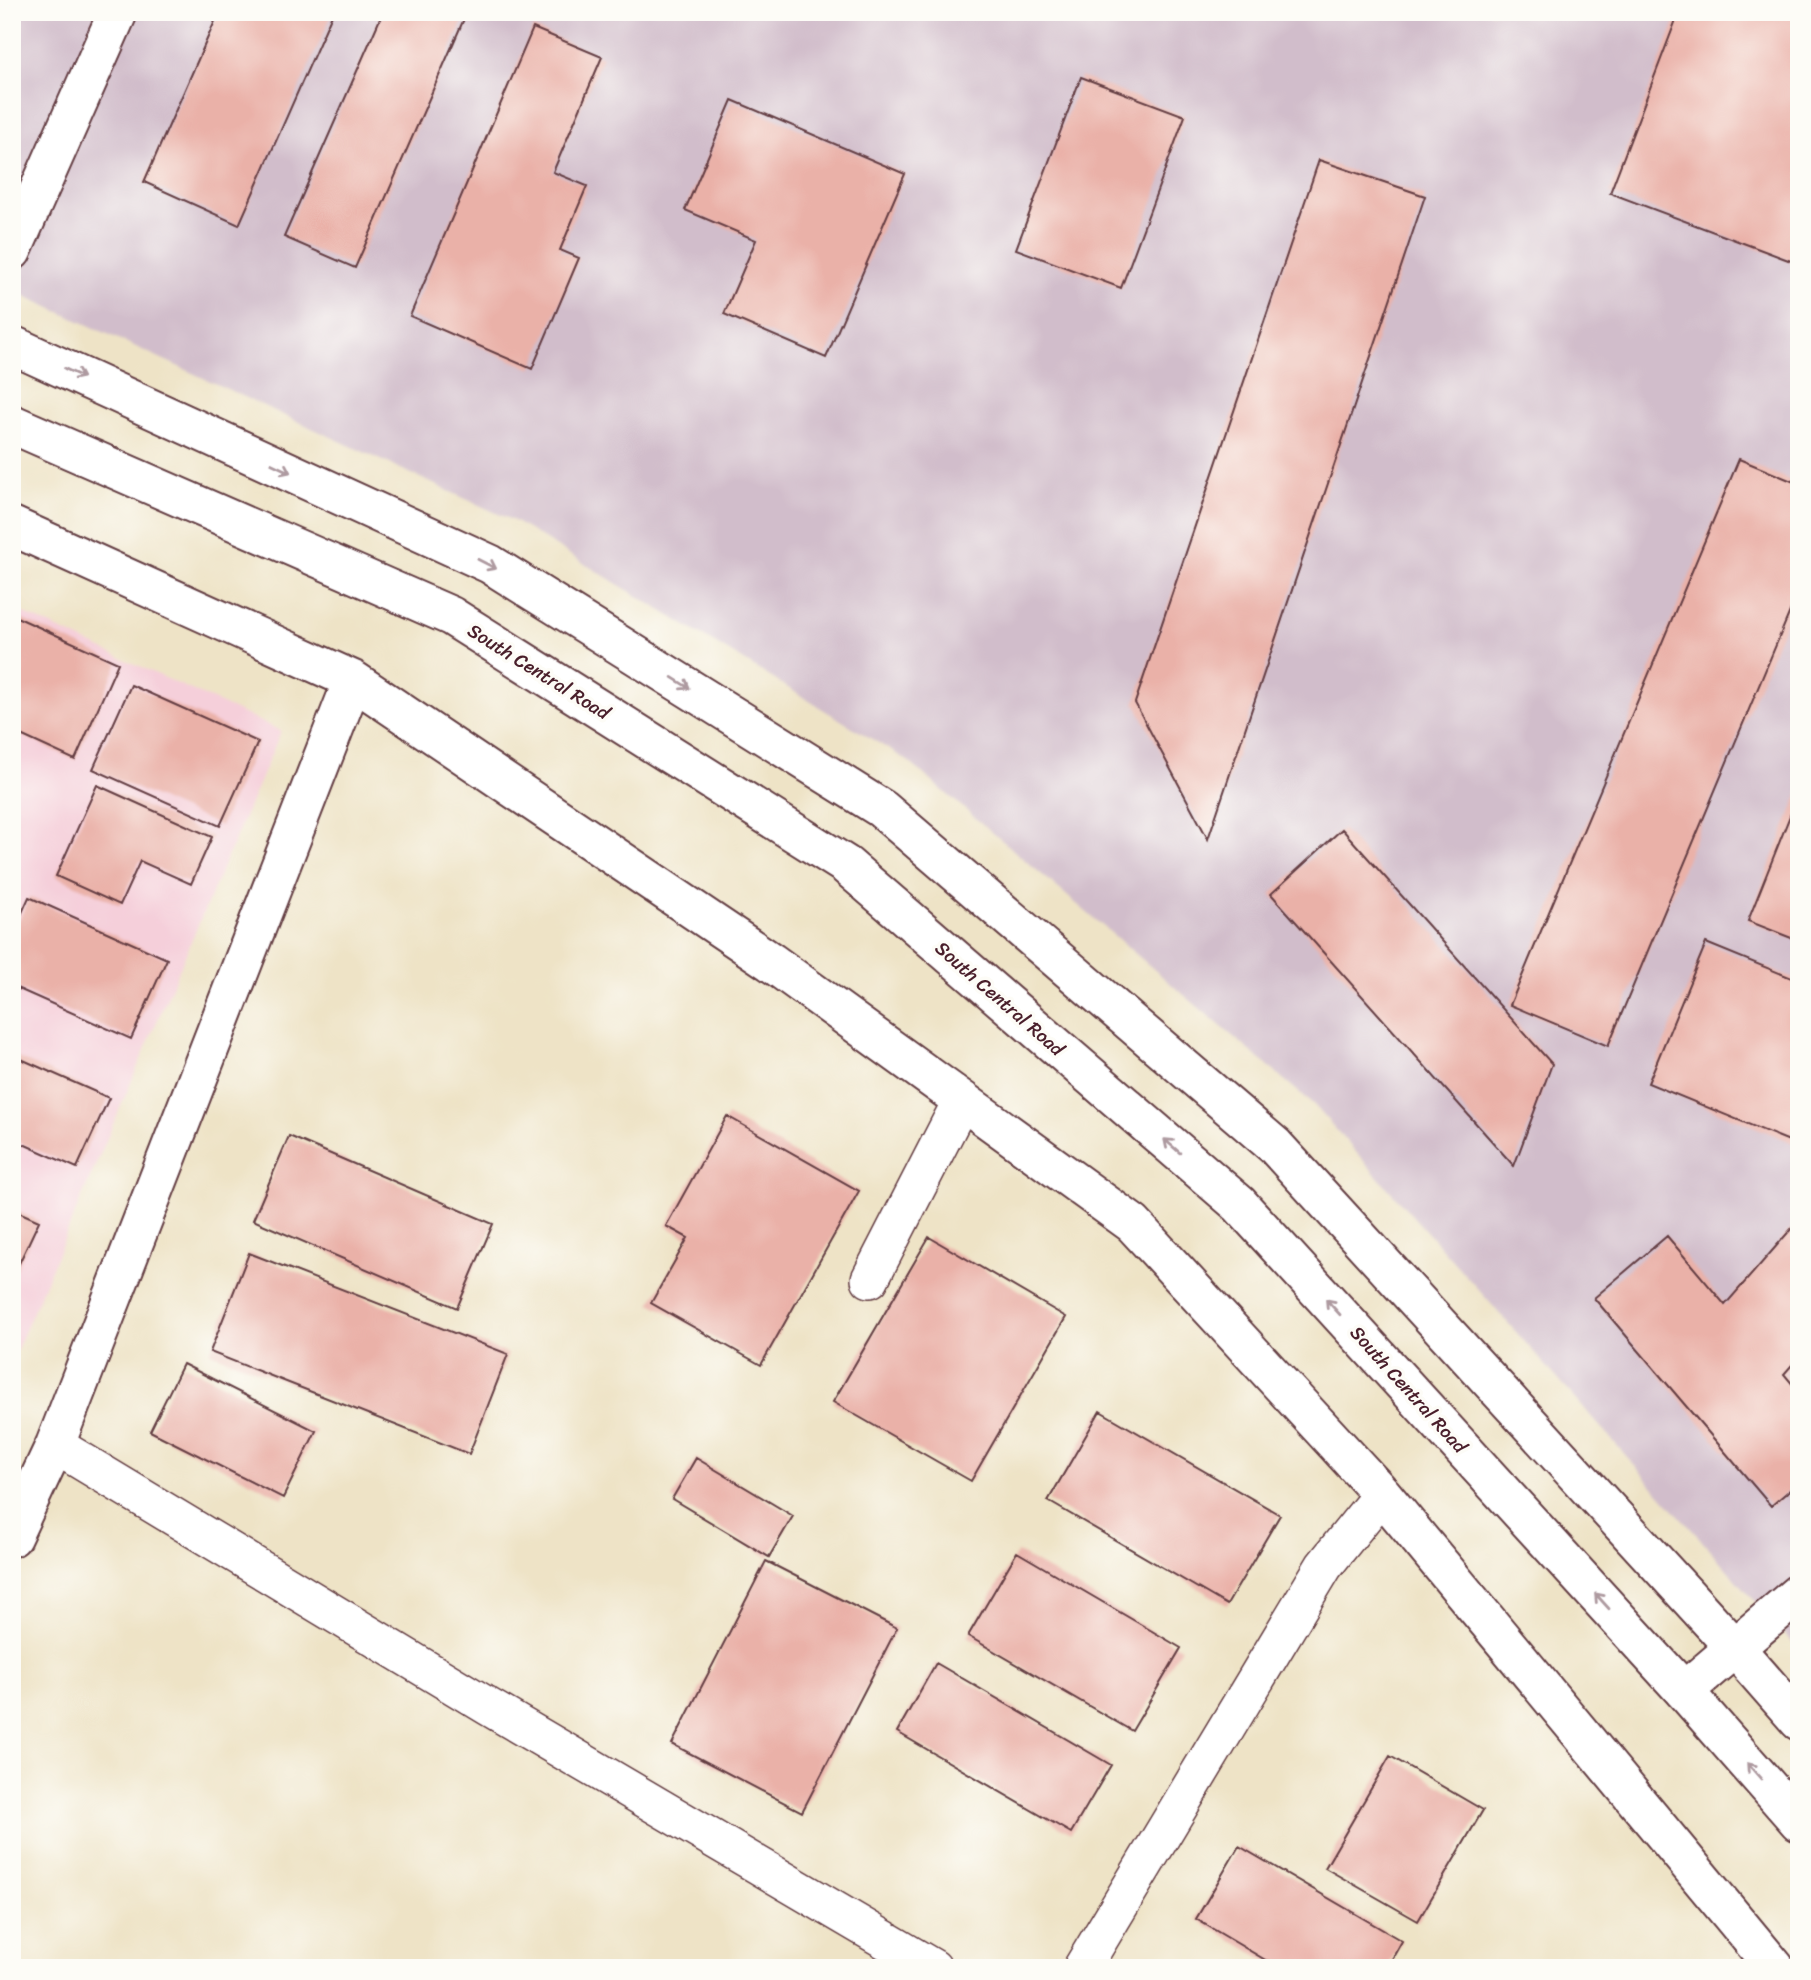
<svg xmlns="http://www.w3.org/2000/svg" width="1811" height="1980" viewBox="0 0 1811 1980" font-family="Sriracha,sans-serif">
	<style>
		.built { fill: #f5cfda }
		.industrial { fill: #d1bdcb }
		.building { fill: #eab1a8 }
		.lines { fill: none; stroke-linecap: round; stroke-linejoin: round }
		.minor-casing { stroke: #633c42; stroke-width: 40 }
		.tertiary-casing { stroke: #633c42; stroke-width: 42 }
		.secondary-casing { stroke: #633c42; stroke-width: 42 }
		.minor { stroke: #fff; stroke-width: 37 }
		.tertiary { stroke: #fff; stroke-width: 38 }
		.secondary { stroke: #fff; stroke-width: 38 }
		.oneway { stroke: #ae9aa0 }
		.labels { text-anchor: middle; stroke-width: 7; stroke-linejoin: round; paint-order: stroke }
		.street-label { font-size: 19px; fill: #4a1f2b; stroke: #fdfcf7 }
	</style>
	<rect width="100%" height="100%" fill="#fdfcf7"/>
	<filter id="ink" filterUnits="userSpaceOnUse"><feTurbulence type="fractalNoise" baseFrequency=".0143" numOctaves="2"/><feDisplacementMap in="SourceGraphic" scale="14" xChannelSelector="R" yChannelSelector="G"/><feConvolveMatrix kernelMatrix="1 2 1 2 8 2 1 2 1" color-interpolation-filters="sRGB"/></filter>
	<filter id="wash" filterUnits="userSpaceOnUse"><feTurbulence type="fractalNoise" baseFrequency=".00686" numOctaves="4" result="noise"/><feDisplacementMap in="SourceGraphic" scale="28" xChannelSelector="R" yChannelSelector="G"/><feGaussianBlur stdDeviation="1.57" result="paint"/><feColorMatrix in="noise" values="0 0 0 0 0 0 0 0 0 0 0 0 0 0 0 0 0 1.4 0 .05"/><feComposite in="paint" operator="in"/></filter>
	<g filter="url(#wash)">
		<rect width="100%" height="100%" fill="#eee3c6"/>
		<path class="built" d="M12,608L281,731L12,1361Z"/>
		<path class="industrial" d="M12,12H1799V1650L1314,1105L908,761L516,522L12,290Z"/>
		<g id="blocks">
			<path class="building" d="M12,12H20L12,29Z
				M219,12H333L239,225L144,182Z
				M383,12H467L355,268L284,237Z
				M1679,12H1799V264L1610,193Z
				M533,28L602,57L553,172L587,186L560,250L579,258L532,369L410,316Z
				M1081,77L1185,116L1121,288L1016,249Z
				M732,100L905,174L826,358L724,314L756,240L685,210Z
				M1319,160L1425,196L1208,839L1135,703Z
				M1739,459L1799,484V590L1608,1046L1510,1005Z
				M12,615L118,663L75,760L12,731Z
				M131,685L258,742L220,826L93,769Z
				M97,785L212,837L191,884L140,861L120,905L56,876Z
				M1799,793V941L1748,921Z
				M1342,829L1552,1064L1514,1166L1271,894Z
				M29,897L167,959L131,1039L12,986V935Z
				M1706,943L1799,981V1145L1648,1083Z
				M12,1055L109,1098L77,1168L12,1139Z
				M727,1116L859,1191L761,1365L651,1303L688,1238L666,1226Z
				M289,1136L493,1224L457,1308L253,1220Z
				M12,1209L39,1221L15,1272L12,1271Z
				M1799,1220V1357L1784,1374L1799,1392V1482L1771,1506L1594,1298L1667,1236L1725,1305Z
				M929,1237L1066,1317L971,1481L833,1402Z
				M249,1253L508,1354L469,1454L210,1352Z
				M183,1364L316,1431L283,1498L150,1431Z
				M1100,1411L1280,1515L1227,1605L1048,1501Z
				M696,1458L793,1516L769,1557L672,1499Z
				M1017,1552L1181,1648L1132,1731L968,1636Z
				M766,1561L897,1628L802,1812L672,1744Z
				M936,1663L1111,1765L1071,1833L897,1732Z
				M1390,1756L1483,1810L1418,1921L1325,1868Z
				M1239,1846L1402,1941L1387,1968H1279L1196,1919Z"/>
		</g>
	</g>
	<g filter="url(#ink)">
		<use href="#blocks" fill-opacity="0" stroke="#633c42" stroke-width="2"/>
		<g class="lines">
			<g class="minor-casing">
				<path id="minor" d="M870,1279L962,1100
					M55,1445L489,1707L933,1968
					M1082,1968L1324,1566L1382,1494"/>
			</g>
			<g class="tertiary-casing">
				<path id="tertiary" d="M12,251L118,12
					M12,526L353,680
					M12,1537L55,1445L353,680L771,962L1133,1224L1382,1494L1775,1968
					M1684,1691L1799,1593"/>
			</g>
			<g class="secondary-casing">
				<path id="secondary" d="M12,345L490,564L882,809L1275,1146L1735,1648L1799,1721
					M12,424L451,616L846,865L1239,1204L1684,1691L1799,1822"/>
			</g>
			<use href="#minor" class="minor"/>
			<use href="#tertiary" class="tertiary"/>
			<use href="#secondary" class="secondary"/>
		</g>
		<defs><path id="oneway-shaft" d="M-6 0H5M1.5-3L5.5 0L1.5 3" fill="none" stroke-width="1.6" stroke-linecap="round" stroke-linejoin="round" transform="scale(1.75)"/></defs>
		<g class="oneway">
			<use href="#oneway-shaft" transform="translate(74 373) rotate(25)"/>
			<use href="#oneway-shaft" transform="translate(281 468) rotate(25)"/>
			<use href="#oneway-shaft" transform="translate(487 564) rotate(27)"/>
			<use href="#oneway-shaft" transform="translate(681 683) rotate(32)"/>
			<use href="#oneway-shaft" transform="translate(1172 1146) rotate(-139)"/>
			<use href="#oneway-shaft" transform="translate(1333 1307) rotate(-132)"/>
			<use href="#oneway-shaft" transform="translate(1602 1601) rotate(-132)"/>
			<use href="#oneway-shaft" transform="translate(1754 1771) rotate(-131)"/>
		</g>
	</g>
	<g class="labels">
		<g class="street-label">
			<text transform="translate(539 671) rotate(32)" y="7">South Central Road</text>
			<text transform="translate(1000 998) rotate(41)" y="7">South Central Road</text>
			<text transform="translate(1409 1389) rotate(48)" y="7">South Central Road</text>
		</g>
	</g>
	<rect width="1811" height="1980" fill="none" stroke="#fdfcf7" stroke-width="42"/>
</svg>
